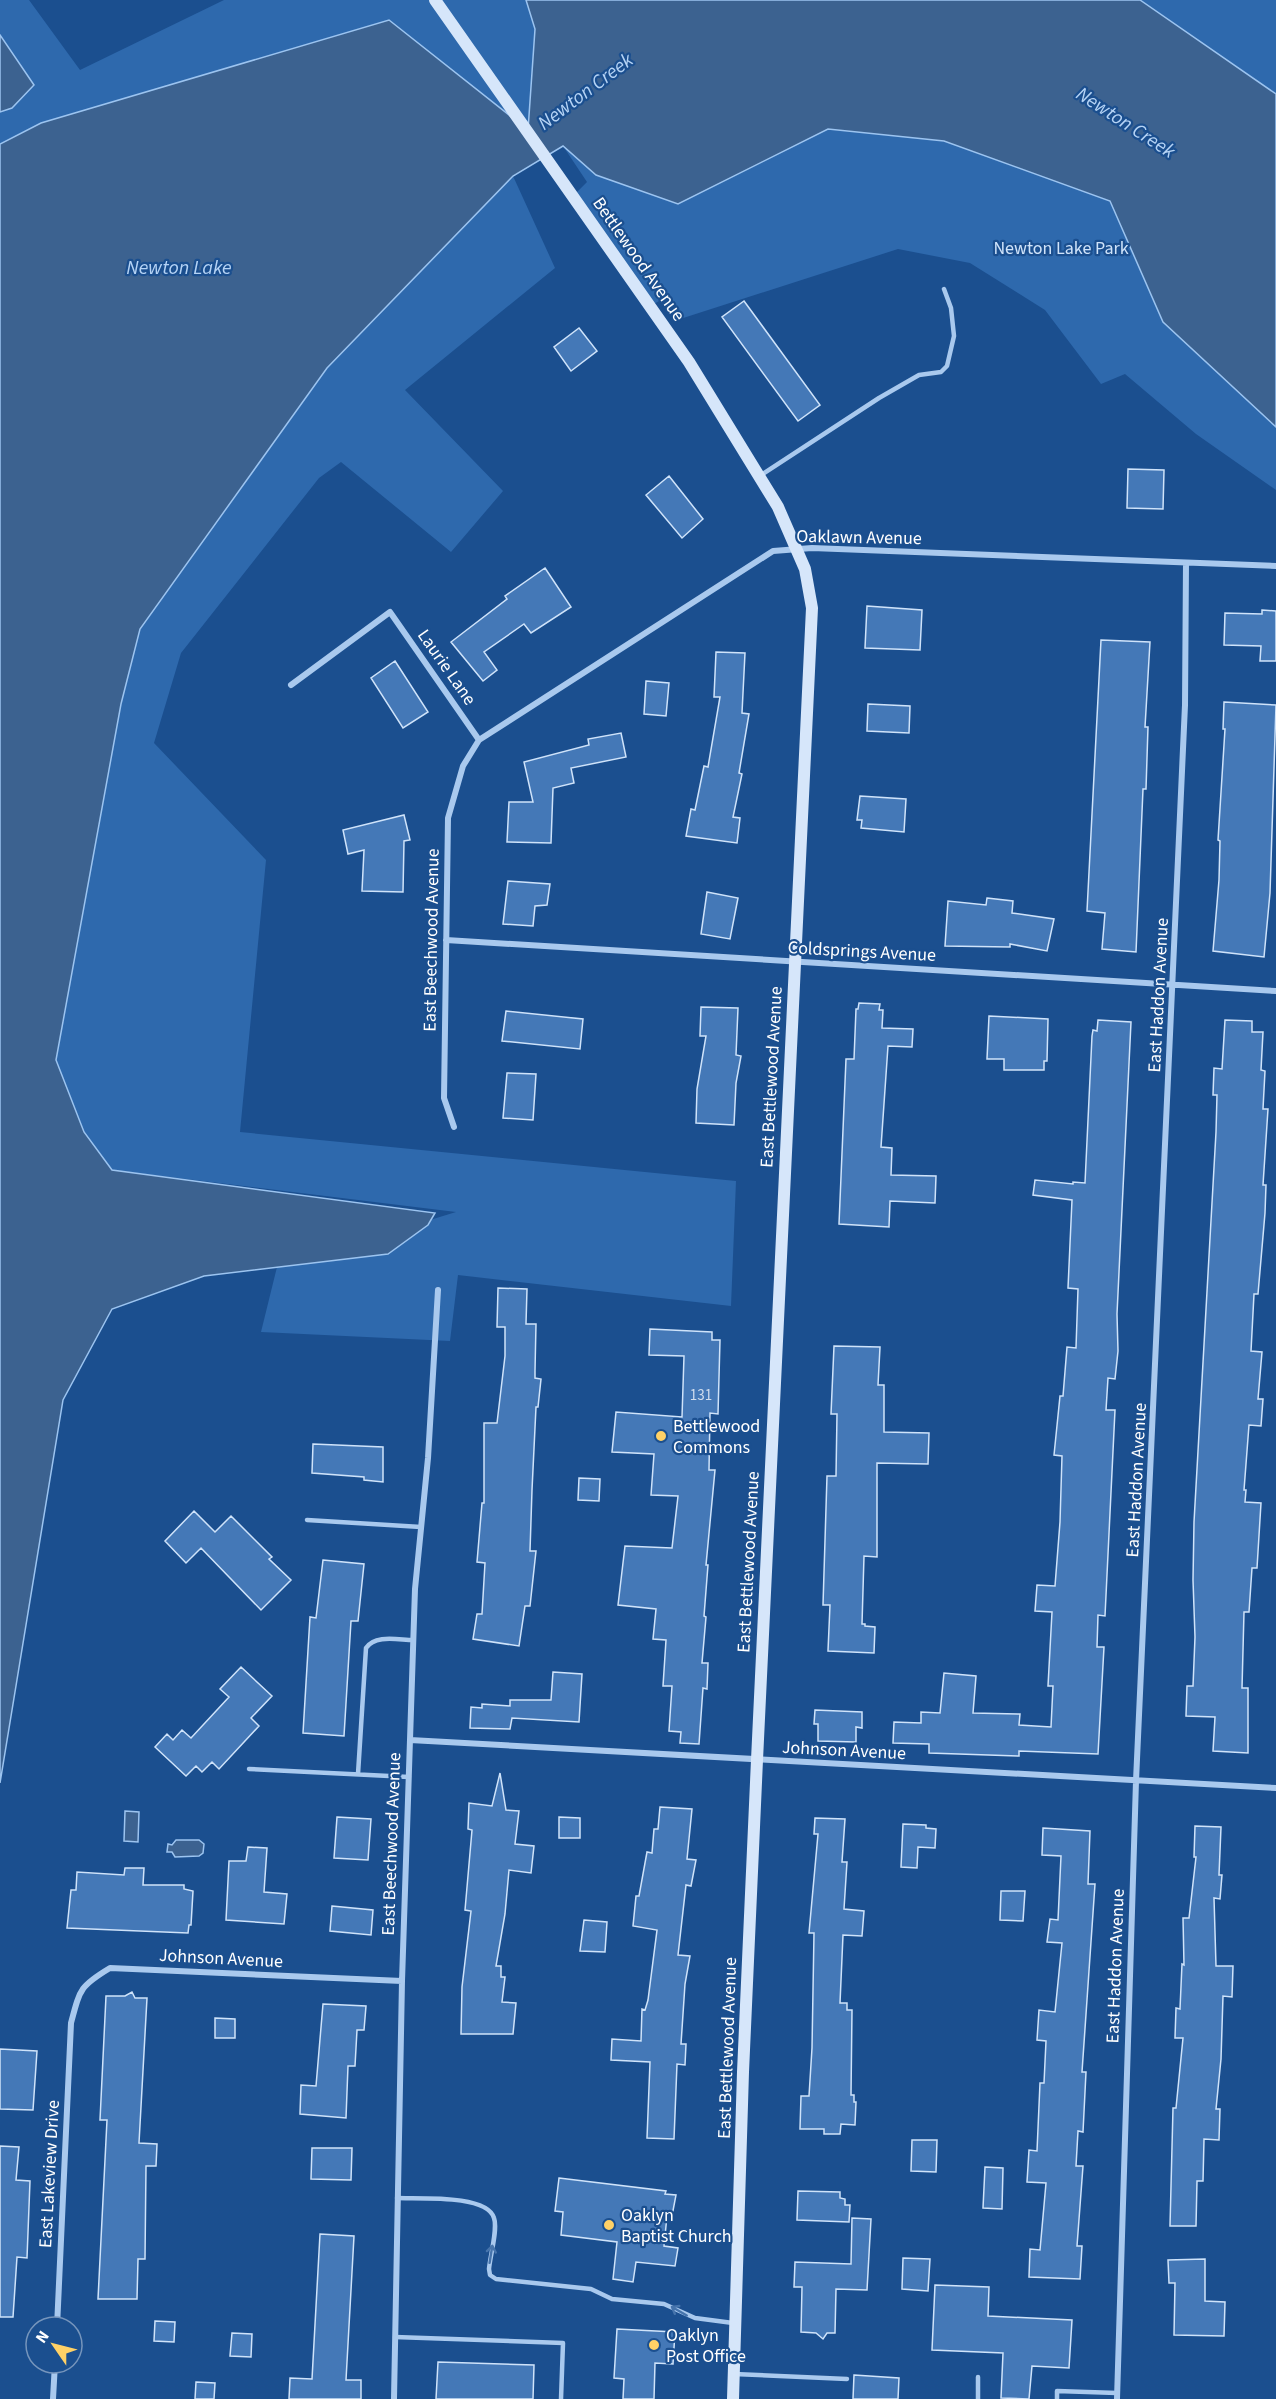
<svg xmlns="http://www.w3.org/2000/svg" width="1276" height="2399" viewBox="0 0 1276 2399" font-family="'Source Sans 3',sans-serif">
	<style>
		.green { fill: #2e69ad }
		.water { fill: #3c6290; stroke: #9cc4f0; stroke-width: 1.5 }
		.building { fill: #4478b7; stroke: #cfe3fa; stroke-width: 1.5 }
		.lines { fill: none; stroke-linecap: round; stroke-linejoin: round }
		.lane { stroke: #a9c9ee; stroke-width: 4.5 }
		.street { stroke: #a9c9ee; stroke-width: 6 }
		.secondary { stroke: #d6e6fa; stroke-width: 12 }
		.oneway { stroke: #4674ac }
		.poi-dot { fill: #ffd166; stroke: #1b4f8f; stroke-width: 2 }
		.labels { text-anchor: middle; stroke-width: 4.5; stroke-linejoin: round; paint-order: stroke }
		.number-label { font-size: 15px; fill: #d0dded }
		.park-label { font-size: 18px; fill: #cfe3fa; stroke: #1b4f8f }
		.street-label { font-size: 18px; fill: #fff; stroke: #1b4f8f }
		.poi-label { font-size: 18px; fill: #fff; stroke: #1b4f8f; text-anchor: start }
		.water-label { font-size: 20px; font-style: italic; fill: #b5d3f5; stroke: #1b4f8f }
	</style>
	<rect width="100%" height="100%" fill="#1b4f8f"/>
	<path class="green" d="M0,0H29L80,70L224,0H526L535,29L528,130L41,123L0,144Z
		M1140,0H1276V94L1270,91Z
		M828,129L944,141L1110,201L1163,322L1276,427V490L1196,434L1125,374L1101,384L1045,310L970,263L898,249L677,320L663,299L650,306L573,196L587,182L563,146L689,198Z
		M513,176L555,268L405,390L503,491L451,552L341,462L319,478L181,653L154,743L266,860L240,1132L736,1181L731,1306L458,1275L450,1341L261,1332L277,1267L456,1212L112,1170L84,1132L56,1060L121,704L140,629L327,368Z"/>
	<path class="water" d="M526,0H1140L1276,94V427L1163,322L1110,201L944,141L828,129L678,204L596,175L563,146L513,176L327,368L140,629L121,704L56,1060L84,1132L112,1170L435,1213L428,1225L388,1254L204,1276L112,1309L63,1400L0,1783V144L41,123L389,20L528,130L535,29Z
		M0,35L34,85L12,108L0,112Z
		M125,1811L139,1812L138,1842L124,1841Z
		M176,1840H199L204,1844L203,1853L199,1856L175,1857L172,1852H167L168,1844L172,1845Z"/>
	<path class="building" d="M744,301L820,405L798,421L722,317Z
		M579,328L597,351L571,371L554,347Z
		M1128,469L1164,470L1163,509L1127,508Z
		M669,476L703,519L682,538L646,495Z
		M545,568L571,607L531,633L524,624L484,652L497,670L483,681L451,642L507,599L505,596Z
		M867,606L922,610L920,650L865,648Z
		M1262,610L1276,611V661H1260L1261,646L1224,645L1225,613L1262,614Z
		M1101,640L1150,642L1145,727H1148L1146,789H1143L1136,952L1102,949L1105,913L1087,911Z
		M716,652L745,653L742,713L749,714L739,773L742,774L733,817L740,818L737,843L686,836L691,809L695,810L704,766L708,767L720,697H714Z
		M395,661L428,712L403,728L371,678Z
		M646,681L669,683L666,716L644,714Z
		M1224,702L1276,705L1270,893L1264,957L1213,951L1219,880L1220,841L1218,840L1225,729H1223Z
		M868,704L910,706L909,733L867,731Z
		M621,733L626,757L571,768L574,783L553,788L551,843L507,842L509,802H533L524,762L589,745L588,739Z
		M860,796L906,799L904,832L861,828L862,820H857Z
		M404,815L410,840L404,841L403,892L362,891L364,850L348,854L343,830Z
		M508,881L550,884L547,905L535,906L533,926L503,924Z
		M707,892L738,898L730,939L701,934Z
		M987,898L1013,901L1012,913L1054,919L1047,951L1010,944V947L945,946L948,901L986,905Z
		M859,1003L880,1004L879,1010H883L882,1028L913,1029L912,1047L888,1046L881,1147L892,1148L891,1175L936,1176L935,1203L890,1201L889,1227L839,1224L846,1059H854L856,1009H858Z
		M701,1007L738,1008L736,1055L741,1056L736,1083L734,1125L696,1123L697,1089L706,1036H700Z
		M506,1011L583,1019L580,1049L502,1041Z
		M989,1016L1048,1019L1047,1061H1044V1070H1004V1059H987Z
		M1098,1020L1131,1022L1117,1314L1118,1351L1115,1379L1108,1378L1106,1410H1115L1105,1616L1098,1615L1097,1647H1104L1098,1754L1019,1751V1756L929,1753V1744L893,1743L894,1722L921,1723V1712L940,1713L944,1673L976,1676L973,1713L1020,1714L1019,1725L1051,1727L1053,1686H1048L1052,1612L1035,1611L1037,1585L1055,1586L1060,1522L1062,1456L1054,1455L1060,1396H1063L1067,1347L1076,1348L1078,1289L1068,1288L1072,1200L1033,1195L1035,1180L1073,1184V1182L1085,1183L1092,1036L1093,1030L1097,1031Z
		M1225,1020L1252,1021V1032H1263L1261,1070L1265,1071L1263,1109H1268L1263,1185H1266L1265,1213L1258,1294H1254L1251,1351L1262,1352L1258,1399H1263L1261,1426L1249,1425L1244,1490H1246L1245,1502L1261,1503L1257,1568H1252L1249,1612H1244L1242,1688H1248V1753L1213,1751L1215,1717L1186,1716L1187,1686H1193L1195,1637L1193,1580L1194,1522L1216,1132L1217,1095H1213L1214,1068L1222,1069Z
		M507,1073L536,1074L533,1120L503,1118Z
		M498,1288L527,1289L526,1324H536L535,1371V1378L541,1379L538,1407H536L532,1490L530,1551H536L530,1606H525L519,1646L473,1639L477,1614H482L485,1563L477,1562L482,1503H484V1423H497L505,1356V1327H497Z
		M650,1329L712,1332V1340H720L718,1414L710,1413L709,1470H715L706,1565H708L704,1616L706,1617L702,1663H708L707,1689L703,1688L699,1744L680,1743L681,1732L669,1731L672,1686H663L666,1640L653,1639L656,1609L618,1605L625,1546L672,1548L678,1496L651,1495L654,1454L612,1452L616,1412L682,1417L684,1356L649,1355Z
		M834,1346L880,1347L878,1385H884V1432L929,1433L928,1464L877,1463V1557L864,1556L862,1624H865V1626L875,1627L874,1653L828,1651L830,1605H823L827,1476H836L837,1414H831Z
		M313,1444L383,1447V1482L364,1480V1477L312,1473Z
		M579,1478L600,1479L599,1501L578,1500Z
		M194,1511L215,1532L231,1516L272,1557L269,1559L291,1580L261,1610L201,1548L186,1563L165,1541Z
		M323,1560L364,1564L358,1621H351L344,1736L303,1733L310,1617L316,1618Z
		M241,1667L272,1696L251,1718L259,1726L219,1769L212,1762L202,1772L196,1766L186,1776L155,1747L167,1734L173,1740L182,1730L191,1738L229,1697L220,1689Z
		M553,1672L582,1674L579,1722L512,1718L510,1729L470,1728L471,1707L482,1708V1704L510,1706V1700H551Z
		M815,1710L862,1712V1728L856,1727V1742L818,1741V1724H814Z
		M500,1773L506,1810L519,1811L515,1844L534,1846L531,1873L509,1870L505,1914L496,1966H501V1977H505L502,2002L516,2003L513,2034H461L462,1987L471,1911L465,1910L472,1830L468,1829L469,1803L492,1806Z
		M660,1807L692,1809L687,1859L696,1860L691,1886L686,1885L678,1955L690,1956L685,1984L681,2044H686L685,2065L677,2064L674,2139L647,2138L650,2062L611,2060L612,2039L641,2041L642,2009L645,2010L648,2000L657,1930L633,1926L636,1896H639L647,1852L652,1853L654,1829H658Z
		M337,1817L371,1819L368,1860L334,1858Z
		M559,1817L580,1818V1838H559Z
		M815,1818L845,1819L842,1862H847L844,1909L864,1911L862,1936L843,1935L840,2003H847V2010H852L851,2095H854V2102H856L855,2125L841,2124L840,2134H824V2129H800L801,2096H809L812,2048L814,1933H809L818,1834H814Z
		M903,1824L926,1825V1828L936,1829L935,1848L918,1847L917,1868L901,1867Z
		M1195,1826L1221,1827L1219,1875H1222L1220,1899L1214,1898L1216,1966H1233L1232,1997L1223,1996L1221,2059L1216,2109H1220L1219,2140L1204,2139L1203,2181H1197L1196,2226H1170L1173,2108H1176L1183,2038H1175L1176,2008L1180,2009L1182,1964L1184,1965L1183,1918H1189L1196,1857H1194Z
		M1043,1828L1090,1831L1088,1884H1095L1082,2072H1086L1083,2132L1078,2131L1076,2166H1083L1077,2246H1082L1080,2279L1029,2277L1030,2249L1040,2250L1046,2183L1027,2182L1029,2150L1037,2151L1040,2083H1044L1046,2041L1037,2040L1039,2010L1055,2012L1062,1943L1047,1942L1050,1919L1058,1920L1061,1856L1042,1855Z
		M248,1847L267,1848L264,1892L287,1894L284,1924L226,1920L229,1861H246Z
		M125,1868H144L143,1885H184V1889L193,1891L191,1925H189L188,1933L67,1928L71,1890H76L77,1872L124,1875Z
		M1001,1891H1025L1023,1921L1000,1920Z
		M332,1906L373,1910L371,1935L330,1931Z
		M584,1920L607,1922L605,1952L580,1951Z
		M132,1992L135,1998H147L139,2143L157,2144L156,2166H146L145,2259H138L137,2299H98L107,2120H100L106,1996H125Z
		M323,2004L366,2006L364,2030H357L355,2066H348L346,2118L300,2114L301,2085L316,2086Z
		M215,2018L235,2019V2038H215Z
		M0,2049L37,2051L33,2110L0,2109Z
		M912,2140H937L936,2172L911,2171Z
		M0,2146L19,2147L16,2180L30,2181L27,2258L17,2257L13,2317H0Z
		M312,2148H352L351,2180L311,2179Z
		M985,2167L1003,2168L1002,2209L983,2208Z
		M559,2178L666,2191L665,2194L676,2195L672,2216H667L664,2246L678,2248L675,2266L636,2262L633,2282L613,2279L617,2242L561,2235L563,2212L555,2211Z
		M798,2191L840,2192V2198L845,2199V2205H850L849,2222L797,2220Z
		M852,2218L871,2219L867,2290L836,2289L835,2333H827L823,2339L816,2333L801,2332L802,2287H794L795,2262L851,2264Z
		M320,2234L354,2236L346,2380H361V2399H289L290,2378L312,2379Z
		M903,2258L930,2259L928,2291L902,2289Z
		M1205,2259V2301L1225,2302L1224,2336L1174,2335L1175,2283H1169L1168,2260Z
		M935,2285L989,2287L988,2316L1072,2320L1069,2368L1032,2366L1029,2399L1001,2398L1003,2353L932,2350Z
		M155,2321L175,2322L174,2342L154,2341Z
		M617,2329L675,2332L673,2364L655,2363L654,2399H623L624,2379L614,2378Z
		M232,2333L252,2334L251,2357L230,2356Z
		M438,2362L534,2365L533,2399H436Z
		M854,2375L899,2378L898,2399H853Z
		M196,2382L215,2383L214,2399H195Z"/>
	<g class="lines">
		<path class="lane" d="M761,475L879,398L919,375L941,372L947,366L954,336L951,308L944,289
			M307,1520L421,1527
			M249,1769L409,1777
			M358,1774L366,1648C375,1634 399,1640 413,1640
			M397,2198C418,2199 487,2194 494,2218C498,2229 490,2256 489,2269L490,2275L496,2279L591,2289L612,2299L664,2304L695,2318L733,2323
			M395,2337L563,2343L561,2399
			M734,2374L847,2379
			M978,2377V2399
			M1057,2399V2391L1117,2393"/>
		<path class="street" d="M291,685L390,612L479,740
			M446,940L1276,991
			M454,1127L444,1098L448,818L463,766L479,740L773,551L812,548L1276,566
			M410,1740L1276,1788
			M57,2327L71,2023C80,1989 80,1986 110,1968L402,1981
			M53,2399L55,2363
			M394,2399L402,1981L415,1589L428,1458L438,1290
			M1117,2399L1136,1781L1185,705L1186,563"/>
		<path class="secondary" d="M435,0L689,362L778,507L805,569L812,608L757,1760L743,2072L733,2399"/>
	</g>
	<defs><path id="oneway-shaft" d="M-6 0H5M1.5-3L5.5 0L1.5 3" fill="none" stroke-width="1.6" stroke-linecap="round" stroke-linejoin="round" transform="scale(1.5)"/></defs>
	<g class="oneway">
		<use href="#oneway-shaft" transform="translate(491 2254) rotate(-81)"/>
		<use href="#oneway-shaft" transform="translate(679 2311) rotate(-150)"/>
	</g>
	<g class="poi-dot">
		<circle cx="661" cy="1436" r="6"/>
		<circle cx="609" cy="2225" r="6"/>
		<circle cx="654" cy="2345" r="6"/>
	</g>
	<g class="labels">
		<g class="number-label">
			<text x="701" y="1400">131</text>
		</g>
		<g class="park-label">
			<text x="1061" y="254">Newton Lake Park</text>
		</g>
		<g class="street-label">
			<text transform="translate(639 259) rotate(55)" y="6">Bettlewood Avenue</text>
			<text transform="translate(859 537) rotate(1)" y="6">Oaklawn Avenue</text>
			<text transform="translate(447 667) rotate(55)" y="6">Laurie Lane</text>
			<text transform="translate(431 940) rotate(-89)" y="6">East Beechwood Avenue</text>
			<text transform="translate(862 951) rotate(3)" y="6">Coldsprings Avenue</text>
			<text transform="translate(1158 995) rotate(-87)" y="6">East Haddon Avenue</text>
			<text transform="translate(771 1077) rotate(-87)" y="6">East Bettlewood Avenue</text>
			<text transform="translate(1136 1480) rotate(-87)" y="6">East Haddon Avenue</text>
			<text transform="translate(748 1562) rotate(-87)" y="6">East Bettlewood Avenue</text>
			<text transform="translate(844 1750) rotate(3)" y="6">Johnson Avenue</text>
			<text transform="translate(391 1844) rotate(-88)" y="6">East Beechwood Avenue</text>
			<text transform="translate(221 1958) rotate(3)" y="6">Johnson Avenue</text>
			<text transform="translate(1115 1966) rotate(-88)" y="6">East Haddon Avenue</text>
			<text transform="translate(727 2048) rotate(-88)" y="6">East Bettlewood Avenue</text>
			<text transform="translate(49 2174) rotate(-87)" y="6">East Lakeview Drive</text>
		</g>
		<g class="poi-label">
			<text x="673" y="1432">Bettlewood<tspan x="673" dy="21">Commons</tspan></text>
			<text x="621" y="2221">Oaklyn<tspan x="621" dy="21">Baptist Church</tspan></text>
			<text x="666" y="2341">Oaklyn<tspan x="666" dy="21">Post Office</tspan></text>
		</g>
		<g class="water-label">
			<text transform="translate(585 91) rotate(-37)" y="7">Newton Creek</text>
			<text transform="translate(1126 122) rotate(33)" y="7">Newton Creek</text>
			<text x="179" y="274">Newton Lake</text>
		</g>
	</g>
	<g transform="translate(54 2345) rotate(305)"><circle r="28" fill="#1b4f8f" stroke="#7695bc" stroke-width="1.5"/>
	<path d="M0-4.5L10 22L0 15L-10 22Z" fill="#ffd166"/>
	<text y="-9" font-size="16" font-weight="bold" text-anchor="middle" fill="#ffffff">N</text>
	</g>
</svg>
